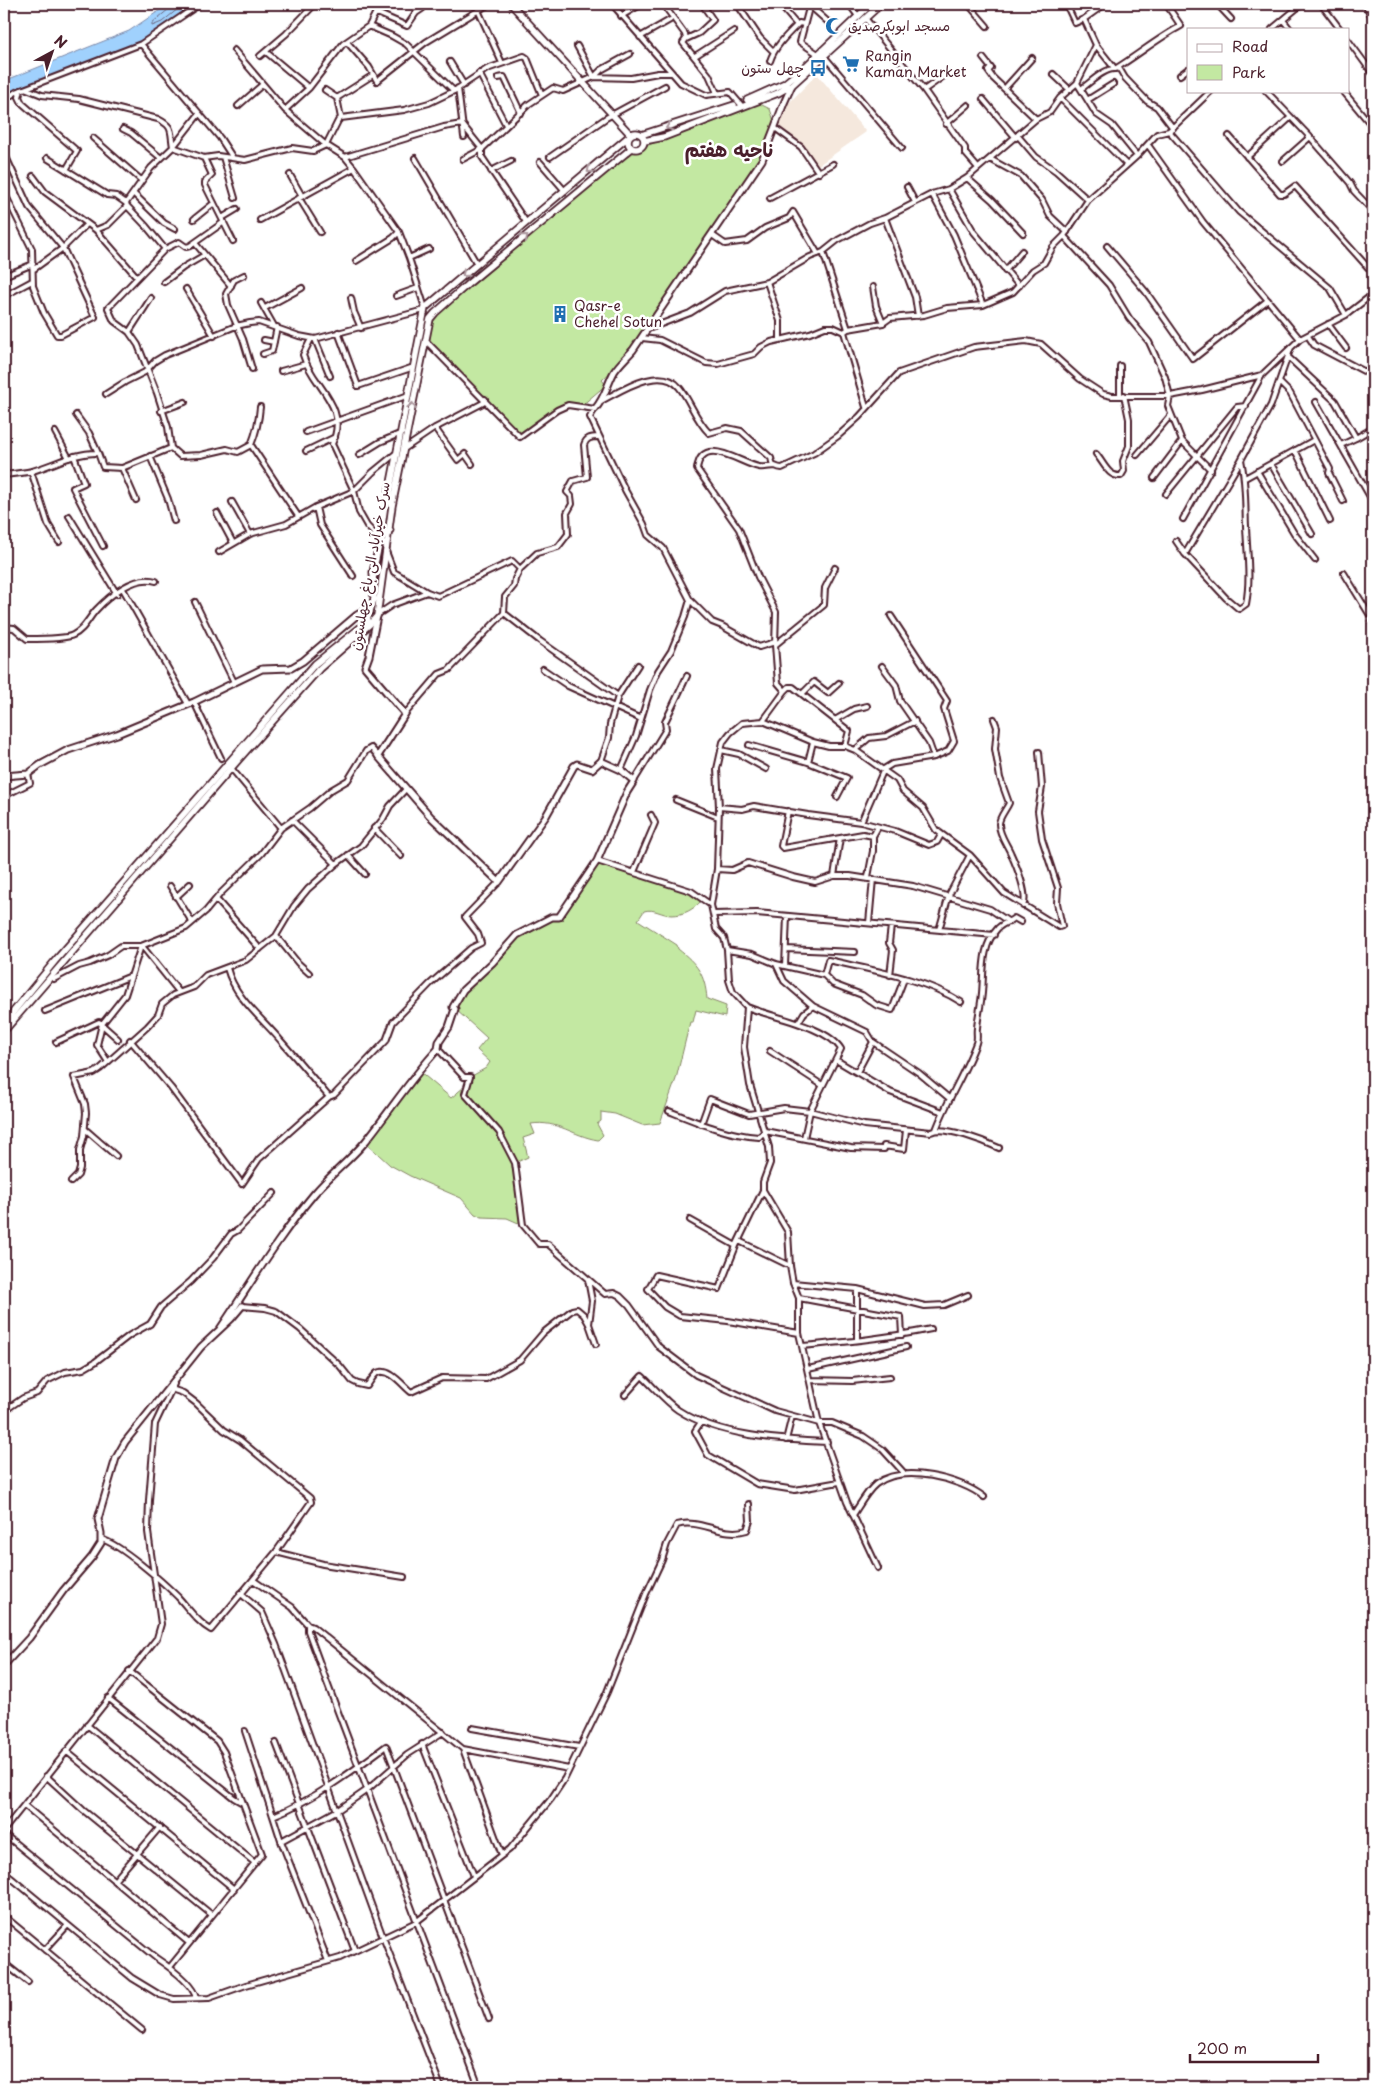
<svg xmlns="http://www.w3.org/2000/svg" width="1377" height="2091" viewBox="0 0 1377 2091" font-family="'Playpen Sans','Playpen Sans Arabic',sans-serif">
	<style>
		.built { fill: #f5e8dd }
		.green { fill: #c3e8a2; stroke: #868466 }
		.water { fill: #a0d1fd; stroke: #7e8aa9 }
		.lines { fill: none; stroke-linecap: round; stroke-linejoin: round }
		.shore { stroke: #6c667f; stroke-width: 1 }
		.minor-casing { stroke: #4a1f2b; stroke-width: 8 }
		.tertiary-casing { stroke: #4a1f2b; stroke-width: 9 }
		.secondary-casing { stroke: #4a1f2b; stroke-width: 9 }
		.minor { stroke: #fff; stroke-width: 4 }
		.tertiary { stroke: #fff; stroke-width: 5 }
		.secondary { stroke: #fff; stroke-width: 5.5 }
		.oneway { stroke: #ae9aa0 }
		.labels { text-anchor: middle; stroke-width: 5; stroke-linejoin: round; paint-order: stroke }
		.poi-label { font-size: 14px; fill: #4a1f2b; stroke: #fff; text-anchor: start }
		.street-label { font-size: 14px; fill: #4a1f2b; stroke: #fff }
		.district-label { font-size: 19px; font-weight: bold; fill: #4a1f2b; stroke: #fff }
	</style>
	<rect width="100%" height="100%" fill="#fff"/>
	<filter id="ink" filterUnits="userSpaceOnUse"><feTurbulence type="fractalNoise" baseFrequency=".02" numOctaves="2"/><feDisplacementMap in="SourceGraphic" scale="10" xChannelSelector="R" yChannelSelector="G"/><feConvolveMatrix kernelMatrix="1 2 1 2 8 2 1 2 1" color-interpolation-filters="sRGB"/></filter>
	<g filter="url(#ink)">
		<path class="built" d="M817,74L866,132L817,166L803,147L779,128L788,104Z"/>
		<path class="green" d="M758,103L770,109L775,124L765,149L624,360L602,380L606,385L581,406L568,402L521,435L428,343L434,318L633,151Z
			M597,861L657,883L684,890L701,901C694,909 684,915 672,915C661,915 655,908 644,911L638,920L677,945L678,949C697,964 705,974 707,999L726,1006L725,1017L696,1010L693,1022H690L676,1079L660,1123L642,1125L615,1114L601,1112V1121L597,1124L603,1135L598,1140C573,1136 558,1120 531,1124L535,1134L523,1138L528,1157L515,1163L523,1225L507,1218L482,1217L475,1214L461,1198L410,1176L390,1165L365,1142L418,1070L451,1098L464,1087L470,1077L486,1068L490,1062L477,1050L487,1038L455,1009L456,1000L525,930L559,917Z"/>
		<path class="water" d="M169,4H192L165,26L128,48L97,58L13,92L4,98V81L129,31Z"/>
		<g class="lines">
			<path class="shore" d="M171,4L169,9L152,23V26L162,22L184,4"/>
			<g class="minor-casing">
				<path id="minor" d="M612,4L681,83L706,95L730,92L742,106
					M663,4L685,34L686,39L683,43L709,75L717,93
					M737,4L760,38L773,51
					M779,4L797,25
					M810,4L800,42L818,54
					M849,4L858,16
					M968,4L987,26
					M1066,4L1075,23L1084,19L1105,4
					M1217,4L1231,19
					M1321,4L1340,29
					M1365,4L1373,19
					M809,5L828,22
					M478,10L502,63
					M377,13L407,26L416,13L422,9
					M621,16L642,4
					M865,18L924,90L965,148V153L978,168
					M1084,19L1096,45L1115,69L1119,68L1125,78L1147,101L1157,107L1173,128
					M1283,20L1290,29
					M369,26L392,36L406,44L454,91
					M1272,29L1302,4
					M640,37L670,20
					M686,39L699,33L713,20L702,4
					M1348,40L1373,74
					M347,42L369,67L377,81L426,42L489,4
					M141,44L220,138L233,158
					M577,46L594,77L601,70L630,54
					M234,50L285,110L326,145L345,157L354,168L399,232L409,258L425,308
					M266,52L309,88
					M260,56L286,34L315,4
					M695,56L734,31
					M824,56L902,148
					M983,58L991,68L988,71L993,78L1036,119
					M770,61C775,46 788,34 799,23L804,24
					M450,62L464,85
					M479,73L506,125
					M1053,74L1070,90
					M1180,75L1188,69
					M498,78L504,77L521,113
					M1077,83L1096,114L1112,125L1137,156
					M458,88L464,137
					M1005,88L1032,58
					M27,89L42,95L79,99L158,119C174,127 170,131 173,147
					M1081,89C1090,83 1104,68 1115,69C1138,55 1158,38 1181,26L1166,4
					M21,90L19,97L22,103L77,151L66,170
					M325,90L337,98L341,118
					M924,90L948,73
					M1266,91L1310,137L1350,183L1354,191L1373,211
					M1343,91L1373,127
					M337,98L373,75
					M1060,98L1126,164
					M983,99L1016,138
					M1089,99L1113,84
					M4,100L16,92L141,44L200,4
					M238,106L262,85
					M285,110L309,88L343,44L369,26L380,4
					M946,124L968,105
					M775,128L801,147L819,173
					M123,129L131,133L161,158
					M1169,131L1239,212L1330,288L1346,315
					M1018,136L1036,157L1056,171L1088,200
					M1229,136L1280,194H1284L1295,186L1373,273
					M93,138L141,180
					M1148,145L1203,222L1300,339
					M173,147L204,158L218,156L245,160L292,148L313,151L326,145L338,121L341,118L404,110L429,103L454,91L487,69L524,56L527,58L542,95
					M223,157L235,198
					M345,157L444,127L462,124L482,149V157L526,222
					M550,157L606,118L665,86
					M1247,157L1291,117
					M47,158L107,195L116,196L126,203
					M204,158L212,175L205,182V185L233,241
					M415,158L477,264
					M463,159L482,149L529,104L553,88L563,91L594,77L631,78L658,73H670
					M990,159L1021,176L1042,200L1050,216L1067,232
					M1283,161L1310,137
					M540,162L565,191
					M491,171L511,161
					M290,175L302,196
					M33,176L45,192L96,230L137,277
					M967,178L992,200L1023,233
					M907,187L915,202
					M949,189L974,232L1019,286
					M4,192L32,249L33,286L44,313L57,335H61L95,317L63,248L29,207L7,159
					M134,194L164,223L175,229
					M932,194L954,235L983,305
					M299,198L320,232
					M770,198L833,164
					M127,206L146,226L165,249
					M222,218L237,209
					M885,218L915,297L918,316
					M194,219L214,203
					M260,220L354,168
					M224,222L190,246L186,247L179,242L165,249L108,308L114,321L129,332L138,345L157,393L168,427L171,448L180,456L201,455L227,449L238,452L251,445
					M96,230L108,225L127,206L126,203L151,168L173,147L199,114
					M712,235L725,244L747,241L765,228L789,218L793,212L818,254
					M1064,236L1109,285L1129,318L1149,342L1165,377L1170,396L1168,406L1182,441L1211,470
					M195,243L231,286
					M1107,246L1146,292L1193,359L1268,300
					M823,252L848,329
					M409,258L429,249
					M356,261L393,238L399,232
					M34,269L63,248L87,224
					M1005,271L1022,251
					M244,275L234,280L226,294L228,305L243,339L252,369
					M4,276L33,264
					M164,282L184,267L203,256
					M767,282L780,321V340
					M873,287L876,306L883,323
					M186,289L214,336
					M4,296L32,281
					M396,296L418,288
					M351,298L354,312L361,328
					M261,303L274,326
					M265,308L302,288
					M1328,324L1346,348
					M648,329L690,313L725,291L767,282L810,257L823,252L838,240L870,223L885,218L932,194L949,189L967,178L1036,119L1050,112L1060,98L1077,83L1096,45
					M129,332L151,298
					M338,332L358,386L411,368
					M844,332L866,407
					M1308,336L1314,345L1373,376
					M642,338L660,340L706,363L718,364L754,354L761,347L771,342L810,333L825,327H833L844,332L848,329L883,323L890,318L924,315L947,308L983,305L1013,292L1033,270L1044,263L1053,247L1064,236L1088,200L1137,156L1157,134L1169,131L1211,91
					M311,339L303,355C312,386 350,406 332,444L354,491L359,512L367,526L386,546
					M315,339L330,376
					M264,340L274,342
					M426,341L520,437L557,410L568,405L595,409L590,417L625,490L644,524L648,535L663,548L690,600L685,617L671,651L658,671L650,690L636,736L621,770
					M263,354L272,351L277,327
					M1288,357L1335,401L1356,438L1373,428
					M281,371L306,364
					M1280,383L1290,393L1330,469L1329,473L1343,501
					M106,394L125,382L145,372L155,361L165,355L236,326L250,323L259,322L299,336L315,339L424,310
					M1120,395V366
					M603,400C622,390 661,365 679,387C690,400 695,419 709,433L727,428L741,431L771,458L773,466
					M1316,402L1373,502
					M4,403V406
					M260,407C259,419 256,433 251,445L298,516
					M161,411L185,402
					M76,415L89,433L98,453
					M435,428L458,460L465,454L472,464
					M55,432L69,458
					M306,432L406,396
					M1341,445L1356,438
					M404,449L435,428L483,403L485,399
					M1295,450L1330,521
					M306,451L335,437
					M1096,454C1104,463 1108,477 1121,476L1124,471L1123,461L1129,446V419L1124,395
					M359,455L380,442L402,433
					M1137,455L1171,415
					M74,456L84,483L73,488L103,546
					M150,456L168,499L174,521
					M1271,464L1312,534
					M122,468L136,500
					M31,471L48,524L59,542
					M1257,471L1294,533L1315,560
					M4,475C13,474 23,473 32,471C54,465 75,452 98,453L103,467L122,468L171,448
					M1154,478L1182,441
					M1245,478L1314,440
					M1166,494L1237,407L1246,406
					M232,502L250,534
					M316,507L320,525L353,576
					M217,513L233,543
					M69,516L117,594
					M1183,519L1262,375L1300,339L1346,315L1373,294
					M1176,541L1185,554L1226,598L1239,609L1246,604C1251,578 1247,553 1246,526C1245,504 1246,482 1241,460L1271,405L1291,347
					M219,552L250,534L286,524L316,507L354,491L373,472L395,454
					M387,554L394,572L427,592L438,596L512,561L520,569
					M1185,554L1241,460
					M1344,573L1371,617L1373,631
					M123,589L188,704
					M690,600L712,622L722,626L759,647L775,642
					M195,602L234,682
					M504,613L540,641L618,696
					M377,615L392,605L427,592
					M4,627L14,628L27,639C37,639 66,639 73,635C84,630 88,619 96,610C109,596 135,574 156,581
					M775,645L824,605L825,588L835,568
					M882,666L896,685L900,701L929,743L934,757
					M543,669L568,686L641,719
					M785,691L778,683L775,645L776,612L758,577L739,529L697,469C702,433 741,464 759,467C764,468 770,466 775,466C777,467 780,468 782,468L814,453L838,436L859,417L899,373L974,347L1026,341L1041,344L1080,379L1103,394L1112,396H1170L1202,390L1262,375
					M802,694L814,682L828,693L839,683
					M194,702L221,758
					M405,714L439,674L449,670L504,613L505,597L514,586L515,579L520,569L537,553L558,547L568,534L567,513L572,504L571,496L567,492L573,481L587,477L584,445C586,438 591,437 598,437
					M994,719L997,727L995,749L1000,778L1009,803C1006,810 999,817 999,824C999,835 1007,844 1011,854C1016,865 1029,896 1023,906
					M835,720L854,709L867,706
					M763,721L785,691L789,687H793L849,731L845,746
					M749,745L808,762L813,742
					M721,750L739,754L766,769
					M855,750L869,738L886,736L915,721
					M601,761L609,738L610,724L618,696L638,665
					M808,762L847,778L837,797
					M231,768L281,828
					M634,781L666,729L665,722L687,676
					M4,796L30,783L28,774
					M676,800L718,817
					M719,807L742,809L754,806L808,815L861,822L895,831L929,845L937,842L941,835
					M788,811L781,846L783,848L863,834L873,836
					M292,820L336,864
					M861,822L884,769L892,764L934,757L948,751L954,741L944,709L947,701L891,616
					M374,828L401,856
					M348,855L365,874
					M597,861L691,891L711,905
					M717,869L732,870L748,863L793,877L815,882L834,876H850L913,886L990,909L1009,922
					M634,872L655,823L651,815
					M834,876L840,838
					M868,877L873,851V836L878,827
					M170,886L192,922
					M176,897L190,884
					M216,899L260,949
					M714,914L757,913L994,935
					M869,923L873,879
					M939,930L949,895L970,855
					M276,936L298,963L309,973
					M142,946L179,992
					M786,949L855,952
					M727,950L752,954L776,964L824,975L833,984L862,995L876,1005L892,1010L904,979
					M776,964L784,981L813,1006L867,1032L873,1042L919,1073L950,1099
					M785,966L787,916
					M227,968C235,998 261,1017 281,1041C297,1059 313,1078 329,1097
					M824,975L828,960C870,970 924,978 961,1002
					M890,975L893,950L889,943L891,926
					M54,979L79,966L90,963L108,955L121,946H141L186,928L206,911L221,893L261,854L281,828L310,808L331,790L348,780L366,751L371,748L378,756
					M747,1007C771,1017 827,1026 841,1049L810,1111L804,1138
					M45,1011L131,976
					M798,1023L804,1013L813,1006
					M130,1040L171,1088L242,1184L259,1159L329,1097L334,1095L386,1041L393,1022L430,984L471,948L481,943L478,934L465,917L499,882
					M56,1042L99,1022L118,1039
					M438,1049L464,1077H470L465,1094L499,1132L515,1163L523,1225L539,1244H548L605,1294L614,1293L620,1296L629,1305L659,1347L696,1375L775,1411L819,1423H832L863,1436L882,1449L905,1474
					M770,1051L822,1085
					M836,1060L890,1092L943,1112
					M108,1062L97,1045L102,1024L125,995L141,946
					M857,1072L873,1042
					M669,1111C699,1123 727,1135 759,1137L765,1131L851,1148L884,1149V1146L904,1149L906,1130
					M701,1124L710,1099L749,1114L784,1108L810,1111L864,1125L931,1132C944,1125 986,1142 999,1148
					M85,1129L116,1156
					M936,1130C947,1100 965,1073 976,1043C978,1038 976,1033 977,1028C978,1016 981,1005 982,993C984,971 981,946 998,928C1003,923 1009,922 1014,918L1021,922
					M71,1182L78,1175L80,1168V1150L84,1136L86,1113L85,1104L74,1077L94,1073L100,1069L147,1027L158,1015L162,1004L173,995L194,987L206,975L246,960L276,936L294,906L308,889L336,864L361,846L383,819L390,806L406,789
					M763,1190L736,1246L719,1289L656,1275L648,1289L665,1307L680,1316L728,1321L799,1333
					M690,1220L736,1246
					M739,1241L790,1266
					M588,1280L592,1301L589,1324L596,1344
					M793,1283L857,1289L925,1306L944,1305L968,1295
					M799,1298L901,1317L902,1335
					M242,1306L265,1308L276,1311L300,1329L340,1366L352,1381L358,1384L367,1386C370,1382 373,1376 377,1373C390,1367 403,1386 411,1392L442,1378L486,1379L520,1360L543,1333L572,1310L577,1309L584,1315L589,1324
					M857,1340V1289
					M802,1346C845,1342 888,1338 931,1329
					M808,1369L906,1347
					M810,1380L852,1381L890,1377
					M625,1395L642,1376C654,1387 665,1401 678,1410C718,1436 780,1440 827,1442
					M4,1411L23,1398L37,1393L47,1381L65,1372L83,1369L95,1362L130,1335L150,1324L161,1307L191,1281L213,1258L231,1234L238,1230L274,1193
					M701,1422L695,1431L708,1455L757,1484L795,1490L839,1482
					M786,1440L792,1416
					M853,1515C859,1506 867,1491 876,1484C903,1464 960,1478 984,1497
					M101,1539C120,1544 163,1582 178,1597C188,1608 197,1622 211,1630L276,1552L311,1502L310,1498L240,1440L224,1430L196,1403L183,1393L171,1389
					M276,1552L323,1564L404,1577
					M878,1568L847,1502L819,1423L799,1333V1298L793,1283L790,1266L788,1232L763,1190V1182L770,1163L769,1147L750,1085L744,1047L747,1007L733,992L729,980L727,950L724,938L716,929L711,905L717,869L719,807L717,769L723,742L730,733L742,723L763,721L813,742L829,746H845L855,750L897,780L903,791L923,808L936,830L970,855L1004,893L1059,927L1062,926L1057,903L1058,888L1042,839L1038,811L1042,787L1039,752
					M253,1580L292,1607L308,1625L313,1627L463,1749L569,1769
					M240,1593L262,1612L276,1644L383,1937L441,2087
					M308,1625V1631L326,1680L479,2087
					M129,1671L217,1741L224,1752L262,1854L170,1967
					M108,1698L234,1798L241,1802
					M87,1725L255,1863
					M472,1728L579,1747
					M245,1731L273,1816
					M276,1743L355,1951
					M422,1744L474,1876
					M463,1749L502,1855
					M66,1751L234,1889
					M46,1776L83,1810L212,1915
					M24,1805L189,1943
					M4,1830L157,1638L161,1624L148,1532L149,1500L155,1424L174,1384
					M4,1834L156,1958C168,1966 193,1984 196,1998
					M281,1841L273,1816C315,1799 350,1773 386,1746L489,2019
					M4,1872L132,1978L160,1995L174,1999L209,1998L246,1985L340,1958L416,1922L510,1849L551,1799L565,1778L607,1692L646,1594L662,1560L667,1544L677,1525C700,1518 722,1538 747,1530L750,1521L749,1504
					M114,1881L160,1827
					M4,1916L142,2030
					M45,1950L67,1926
					M328,1961L281,1841L338,1810L367,1790L407,1755L443,1732
					M4,1963L28,1982"/>
			</g>
			<g class="tertiary-casing">
				<path id="tertiary" d="M595,409C605,398 607,385 614,372C619,364 627,357 633,350L762,160L784,103L792,85
					M4,776L28,774L40,765L68,750L117,734L194,702L262,669L291,668L303,661L357,615L362,612H370
					M220,1329C251,1283 279,1236 314,1194C330,1175 349,1161 365,1142C390,1111 411,1078 438,1049L439,1042L449,1027L455,1009L453,1007L463,990L492,963L517,935L552,917H559L597,861L627,792L634,781L621,770L601,761L592,769L577,764L574,766L546,816L499,882L430,816L378,756L405,714L365,667L369,656L377,616
					M4,1665L29,1638L63,1591L92,1557L101,1543V1533L98,1519L116,1458L125,1442L201,1347L231,1319L242,1306"/>
			</g>
			<g class="secondary-casing">
				<path id="secondary" d="M511,4L631,135
					M747,100L785,83L806,66L871,4
					M628 141a8 8 0 1 1 16 0a8 8 0 1 1-16 0Z
					M641,135L734,105
					M644,141L664,137L778,93L792,85L881,4
					M392,506L388,498L425,308L627,138
					M4,1023L55,961L315,664L366,623L374,599L373,572L381,536L390,530
					M4,1031L239,759L320,668L369,625L377,616L392,506L430,319L435,313L469,283L632,148"/>
			</g>
			<use href="#minor" class="minor"/>
			<use href="#tertiary" class="tertiary"/>
			<use href="#secondary" class="secondary"/>
		</g>
		<defs><path id="oneway-chevron" d="M-2-3.5L2.5 0L-2 3.5" fill="none" stroke-width="1.6" stroke-linecap="round" stroke-linejoin="round" transform="scale(1.25)"/></defs>
		<g class="oneway">
			<use href="#oneway-chevron" transform="translate(669 127) rotate(161)"/>
			<use href="#oneway-chevron" transform="translate(590 170) rotate(140)"/>
			<use href="#oneway-chevron" transform="translate(525 237) rotate(-41)"/>
			<use href="#oneway-chevron" transform="translate(465 274) rotate(140)"/>
			<use href="#oneway-chevron" transform="translate(412 406) rotate(-79)"/>
		</g>
	</g>
	<defs>
		<g id="mosque-bare" transform="scale(1.35)"><path d="M3.5-4.9A6 6 0 1 0 3.5 4.9A5 5 0 1 1 3.5-4.9Z" fill="#1f6fb2" stroke="#fff" stroke-width="2.5" paint-order="stroke"/></g>
		<g id="supermarket-bare" transform="scale(1.35)"><path d="M-6-5.5h2.5l.6 2H6L4.5 2H-2.5L-4.4-4H-6ZM-1.5 3.2a1.3 1.3 0 1 0 .1 0ZM3 3.2a1.3 1.3 0 1 0 .1 0Z" fill="#1f6fb2" stroke="#fff" stroke-width="2.5" paint-order="stroke"/></g>
		<g id="bus-bare" transform="scale(1.35)"><path d="M-5-6H5V4H4V6H2V4H-2V6H-4V4H-5ZM-3.5-4V0h7V-4ZM-3.5 1.2v1.5H-2V1.2ZM2 1.2v1.5H3.5V1.2Z" fill="#1f6fb2" stroke="#fff" stroke-width="2.5" paint-order="stroke"/></g>
		<g id="building-bare" transform="scale(1.35)"><path d="M-4-6H4V6H1V3H-1V6H-4ZM-2.5-4.3h1.7v1.8h-1.7ZM.8-4.3h1.7v1.8H.8ZM-2.5-1h1.7V.8h-1.7ZM.8-1h1.7V.8H.8Z" fill="#1f6fb2" stroke="#fff" stroke-width="2.5" paint-order="stroke"/></g>
	</defs>
	<g fill-rule="evenodd">
		<use href="#mosque-bare" x="834" y="26"/>
		<use href="#supermarket-bare" x="851" y="64"/>
		<use href="#bus-bare" x="818" y="68"/>
		<use href="#building-bare" x="560" y="314"/>
	</g>
	<g class="labels">
		<g class="poi-label">
			<text x="848" y="31">مسجد ابوبکرصدیق</text>
			<text x="865" y="61">Rangin<tspan x="865" dy="16">Kaman Market</tspan></text>
			<text x="804" y="73" text-anchor="end">چهل ستون</text>
			<text x="574" y="311">Qasr-e<tspan x="574" dy="16">Chehel Sotun</tspan></text>
		</g>
		<g class="street-label">
			<text transform="translate(370 566) rotate(-80)" y="5">سرک خیرآباد الی باغ چهلستون</text>
		</g>
		<g class="district-label">
			<text x="729" y="157">ناحیه هفتم</text>
		</g>
	</g>
	<rect width="1377" height="2091" fill="none" stroke="#fff" stroke-width="20"/>
	<rect x="10" y="10" width="1357" height="2071" fill="none" stroke="#4a1f2b" stroke-width="2" filter="url(#ink)"/>
	<rect x="1187" y="28" width="162" height="65" fill="#ffffff" stroke="#b7a5aa"/>
	<rect x="1197" y="44" width="25" height="8" fill="#ffffff" stroke="#b7a5aa"/>
	<text x="1232" y="52" font-size="15" fill="#4a1f2b">Road</text>
	<rect x="1197" y="65" width="25" height="15" fill="#c3e8a2" stroke="#b7a5aa"/>
	<text x="1232" y="78" font-size="15" fill="#4a1f2b">Park</text>
	<g transform="translate(52 52) rotate(40)" stroke="#ffffff" stroke-width="4" paint-order="stroke">
	<path d="M0-4L9 19L0 12L-9 19Z" fill="#4a1f2b"/>
	<text y="-8" font-size="14" font-weight="bold" text-anchor="middle" fill="#4a1f2b">N</text>
	</g>
	<path d="M1190 2054v8h128v-8" fill="none" stroke="#4a1f2b" stroke-width="2.5"/>
	<text x="1197" y="2054" font-size="15" fill="#4a1f2b" stroke="#ffffff" stroke-width="4" paint-order="stroke">200 m</text>
</svg>
